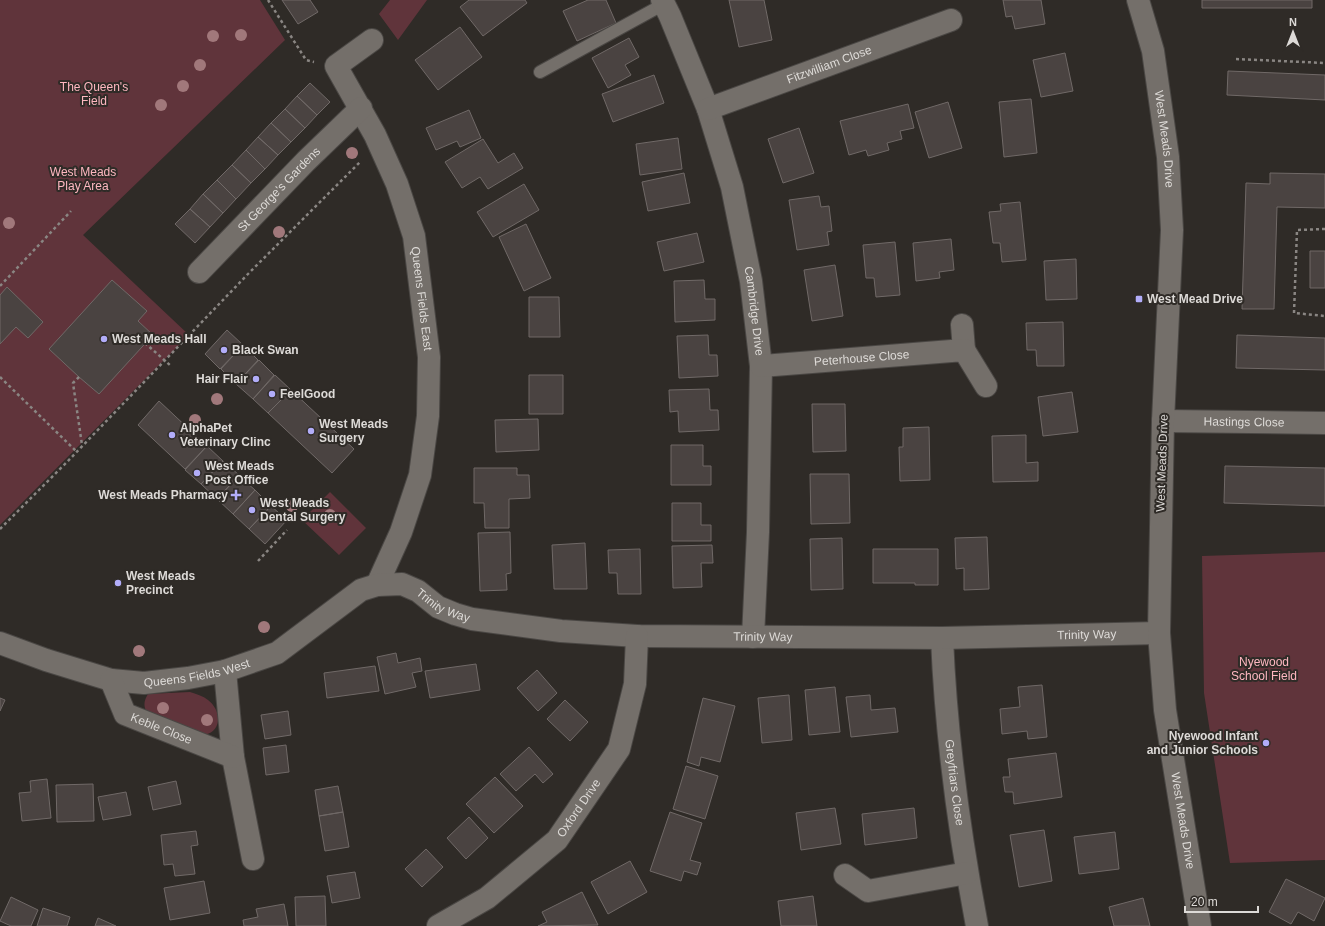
<svg xmlns="http://www.w3.org/2000/svg" width="1325" height="926" viewBox="0 0 1325 926" font-family="Arial,sans-serif">
	<style>
		.green { fill: #60343b }
		.building { fill: #4a4341; stroke: #706967 }
		.lines { fill: none; stroke-linecap: round; stroke-linejoin: round }
		.service-casing { stroke: #4a4744; stroke-width: 14 }
		.minor-casing { stroke: #4a4744; stroke-width: 24 }
		.tertiary-casing { stroke: #4a4744; stroke-width: 24 }
		.path { stroke: #8a8683; stroke-width: 2.5; stroke-dasharray: 3 3; stroke-linecap: butt }
		.service { stroke: #746f6a; stroke-width: 12 }
		.minor { stroke: #746f6a; stroke-width: 22 }
		.tertiary { stroke: #746f6a; stroke-width: 22 }
		.tree { fill: #a1787b }
		.poi-dot { fill: #b2adf9; stroke: #2f2b27; stroke-width: 1.5 }
		.labels { text-anchor: middle; stroke-width: 4; stroke-linejoin: round; paint-order: stroke }
		.street-label { font-size: 12px; fill: #dddad7; stroke: #2f2b27 }
		.park-label { font-size: 12px; fill: #feb7c0; stroke: #2f2b27 }
		.poi-label { font-size: 12px; font-weight: bold; fill: #dddad7; stroke: #2f2b27; text-anchor: start }
	</style>
	<rect width="100%" height="100%" fill="#2f2b27"/>
	<path class="green" d="M0,0H260L285,40L83,235L189,335L0,525Z
		M390,0H427L398,40L379,14Z
		M330,492L366,528L339,555L302,520Z
		M1325,552V860L1230,863L1204,693L1202,556Z
		M190,692C196,694 203,696 208,700C221,710 223,730 205,735L147,713C143,705 144,701 148,694Z"/>
	<path class="building" d="M282,0H310L318,12L298,24Z
		M469,0H525L527,3L483,36L460,7Z
		M588,0H606L616,23L577,41L563,11Z
		M729,0H764L772,40L739,47Z
		M1003,0H1041L1045,24L1015,29L1012,16L1006,17Z
		M1202,0H1312V8H1202Z
		M460,27L482,57L438,90L415,60Z
		M629,38L639,57L625,65L631,75L608,88L592,58Z
		M1065,53L1073,91L1041,97L1033,60Z
		M1228,71L1325,75V100L1227,95Z
		M654,75L664,103L613,122L602,94Z
		M310,83L330,102L317,115L297,96Z
		M297,96L317,115L305,128L285,109Z
		M1031,99L1037,153L1004,157L999,102Z
		M948,102L962,148L929,158L915,112Z
		M908,104L914,128L900,131L902,139L887,143L889,150L868,156L866,150L849,155L840,121Z
		M285,109L305,128L291,142L271,123Z
		M469,110L481,138L460,147L457,141L436,150L426,128Z
		M271,123L291,142L278,155L258,137Z
		M799,128L814,173L783,183L768,139Z
		M258,137L278,155L265,169L246,150Z
		M678,138L682,169L640,175L636,144Z
		M483,139L498,163L514,153L523,168L488,189L480,177L462,188L445,162Z
		M246,150L265,169L251,183L232,165Z
		M232,165L251,183L236,199L217,180Z
		M684,173L690,203L648,211L642,182Z
		M1270,173L1325,174V208L1277,207L1274,309H1242L1246,183L1270,184Z
		M217,180L236,199L223,213L203,194Z
		M524,184L539,210L493,237L477,212Z
		M203,194L223,213L210,227L190,209Z
		M819,196L821,207L829,206L832,231L827,232L829,245L797,250L789,200Z
		M1020,202L1026,260L1002,262L1000,243H993L989,212L1001,211L1000,204Z
		M190,209L210,227L195,243L175,224Z
		M526,224L551,278L524,291L499,237Z
		M697,233L704,262L664,271L657,242Z
		M951,239L954,270L939,272L940,278L916,281L913,243Z
		M895,242L900,295L876,297L874,278H866L863,245Z
		M1310,251H1325V288H1310Z
		M1076,259L1077,299L1046,300L1044,261Z
		M835,265L843,316L812,321L804,270Z
		M112,280L147,311L138,321L153,335L99,394L79,377L49,349Z
		M704,280L705,299H715V320L675,322L674,281Z
		M7,287L43,322L28,338L16,327L0,344V295Z
		M529,297H559L560,337H529Z
		M1063,322L1064,366H1037L1036,350H1027L1026,323Z
		M227,330L243,345L220,369L205,354Z
		M708,335L709,355H717L718,376L679,378L677,336Z
		M1237,335L1325,338V370L1236,368Z
		M243,345L258,360L236,384L221,369Z
		M259,360L274,375L253,399L236,384Z
		M275,375L291,390L268,413L253,399Z
		M529,375H563V414H529Z
		M709,389L710,410H718L719,430L679,432L678,411L670,412L669,390Z
		M291,390L354,449L332,473L268,413Z
		M1072,392L1078,432L1043,436L1038,397Z
		M159,401L207,446L185,469L138,425Z
		M812,404H845L846,451L813,452Z
		M538,419L539,450L496,452L495,420Z
		M929,427L930,480L900,481L899,447H903V428Z
		M1026,435V463L1038,462V481L993,482L992,436Z
		M671,445H703V466H711V485H671Z
		M207,446L223,461L201,484L185,470Z
		M223,461L239,475L217,499L201,484Z
		M1225,466L1325,468V506L1224,503Z
		M474,468H517V475H529L530,498L509,499V528H485L484,503H474Z
		M810,474H849L850,523L811,524Z
		M239,476L255,490L233,514L217,499Z
		M255,490L271,506L249,529L233,514Z
		M672,503H701V525H711V541H672Z
		M271,506L287,520L265,544L249,529Z
		M510,532L511,573L506,574L507,590L480,591L478,533Z
		M987,537L989,589L964,590V568L956,569L955,538Z
		M842,538L843,589L811,590L810,539Z
		M585,543L587,589H554L552,545Z
		M712,545L713,563H701L702,587L673,588L672,546Z
		M640,549L641,594H618L617,573H609L608,550Z
		M873,549H938V585H915V583H873Z
		M396,653L398,663L420,658L422,671L412,673L416,687L385,694L377,657Z
		M476,664L480,690L430,698L425,671Z
		M375,666L379,691L327,698L324,673Z
		M537,670L557,693L538,711L517,688Z
		M1042,685L1047,737L1028,739L1027,731L1002,734L1000,709L1020,707L1018,687Z
		M835,687L840,732L809,735L805,690Z
		M789,695L792,740L762,743L758,698Z
		M870,695L871,710L895,708L898,732L851,737L846,697Z
		M0,698L5,700L0,711Z
		M703,698L735,706L720,762L701,757L699,766L687,762Z
		M565,700L588,722L570,741L547,719Z
		M288,711L291,735L265,739L261,715Z
		M286,745L289,772L266,775L263,748Z
		M529,747L553,774L543,783L535,774L516,791L500,774Z
		M1056,753L1062,797L1014,804L1013,792H1005L1003,777H1010L1008,759Z
		M686,766L718,776L705,819L673,809Z
		M495,777L523,806L494,833L466,804Z
		M47,779L51,818L22,821L19,793L31,792L30,781Z
		M176,781L181,804L153,810L148,787Z
		M93,784L94,821L57,822L56,785Z
		M338,786L343,812L319,816L315,790Z
		M126,792L131,815L103,820L98,797Z
		M835,808L841,844L801,850L796,813Z
		M914,808L917,838L865,845L862,814Z
		M343,812L349,847L325,851L319,816Z
		M670,812L702,823L690,860L701,863L697,875L684,871L681,881L650,871Z
		M469,817L488,838L466,859L447,838Z
		M1044,830L1052,881L1019,887L1010,835Z
		M196,831L198,845L191,846L195,874L175,876L173,864L164,865L161,835Z
		M1115,832L1119,869L1079,874L1074,837Z
		M426,849L443,867L422,887L405,869Z
		M630,861L647,892L608,914L591,882Z
		M355,872L360,898L332,903L327,876Z
		M1286,879L1325,898L1314,921L1298,912L1291,924L1269,912Z
		M204,881L210,913L170,920L164,888Z
		M582,892L598,925L538,926L547,922L542,912Z
		M325,896L326,926H296L295,897Z
		M813,896L817,926H781L778,901Z
		M11,897L38,910L31,926H11L0,921Z
		M1143,898L1150,926H1114L1109,907Z
		M284,904L288,926H244L243,920L258,917L256,909Z
		M43,908L70,917L67,926H37Z
		M98,918L116,926H95Z"/>
	<g class="lines">
		<g class="service-casing">
			<path id="service" d="M540,72L664,4"/>
		</g>
		<g class="minor-casing">
			<g id="minor">
				<path id="s1" d="M662,0L670,16L708,109L732,187L751,281L761,366L758,532L753,637"/>
				<path id="s2" d="M372,40L336,66L375,135L397,184L414,236L429,357L428,416L420,475L401,532L377,585"/>
				<path id="s3" d="M708,109L951,20"/>
				<path id="s4" d="M199,272L306,161L361,108"/>
				<path d="M962,325L964,350"/>
				<path id="s5" d="M761,366L964,350L986,386"/>
				<path id="s6" d="M1163,421L1325,423"/>
				<path id="s7" d="M942,638C946,735 959,831 977,926"/>
				<path id="s8" d="M0,643L46,660L111,680L144,683L188,678L225,671L277,653L361,590L377,585L402,584L418,591L438,607L455,614L472,619L561,631L637,636L942,638L1159,633"/>
				<path d="M225,671L233,757L253,859"/>
				<path id="s9" d="M111,680L125,714L233,757"/>
				<path d="M845,875L868,891L967,873"/>
				<path id="s10" d="M438,926L487,898L557,840L619,749L635,684L637,636"/>
			</g>
		</g>
		<g class="tertiary-casing">
			<g id="tertiary">
				<path id="s11" d="M1138,0L1153,51L1168,157L1172,230L1163,421L1159,633L1165,710L1200,926"/>
			</g>
		</g>
		<path class="path" d="M268,0L306,60L314,62
			M1236,59L1325,63
			M1325,229L1297,230L1294,313L1325,316
			M0,286L71,211
			M145,343L171,366
			M0,377L77,452
			M79,377L73,383L82,445
			M0,529L67,462L248,274L361,161
			M258,561L287,530"/>
		<use href="#service" class="service"/>
		<use href="#minor" class="minor"/>
		<use href="#tertiary" class="tertiary"/>
	</g>
	<g class="tree">
		<circle cx="241" cy="35" r="6"/>
		<circle cx="213" cy="36" r="6"/>
		<circle cx="200" cy="65" r="6"/>
		<circle cx="183" cy="86" r="6"/>
		<circle cx="161" cy="105" r="6"/>
		<circle cx="352" cy="153" r="6"/>
		<circle cx="9" cy="223" r="6"/>
		<circle cx="279" cy="232" r="6"/>
		<circle cx="217" cy="399" r="6"/>
		<circle cx="195" cy="420" r="6"/>
		<circle cx="292" cy="506" r="6"/>
		<circle cx="330" cy="515" r="6"/>
		<circle cx="264" cy="627" r="6"/>
		<circle cx="139" cy="651" r="6"/>
		<circle cx="163" cy="708" r="6"/>
		<circle cx="207" cy="720" r="6"/>
	</g>
	<g class="poi-dot">
		<rect x="1135" y="295" width="8" height="8" rx="2"/>
		<circle cx="104" cy="339" r="4"/>
		<circle cx="224" cy="350" r="4"/>
		<circle cx="256" cy="379" r="4"/>
		<circle cx="272" cy="394" r="4"/>
		<circle cx="311" cy="431" r="4"/>
		<circle cx="172" cy="435" r="4"/>
		<circle cx="197" cy="473" r="4"/>
		<path d="M234 489h4v4h4v4h-4v4h-4v-4h-4v-4h4z"/>
		<circle cx="252" cy="510" r="4"/>
		<circle cx="118" cy="583" r="4"/>
		<circle cx="1266" cy="743" r="4"/>
	</g>
	<g class="labels">
		<g class="street-label">
			<text dy="4" stroke="none"><textPath href="#s3" startOffset="129">Fitzwilliam Close</textPath></text>
			<text dy="4" stroke="none"><textPath href="#s11" startOffset="142">West Meads Drive</textPath></text>
			<text dy="4" stroke="none"><textPath href="#s4" startOffset="115">St George's Gardens</textPath></text>
			<text dy="4" stroke="none"><textPath href="#s2" startOffset="295">Queens Fields East</textPath></text>
			<text dy="4" stroke="none"><textPath href="#s1" startOffset="326">Cambridge Drive</textPath></text>
			<text dy="4" stroke="none"><textPath href="#s5" startOffset="101">Peterhouse Close</textPath></text>
			<text dy="4" stroke="none"><textPath href="#s6" startOffset="81">Hastings Close</textPath></text>
			<text transform="translate(1162 463) rotate(-88)" y="4">West Meads Drive</text>
			<text dy="4" stroke="none"><textPath href="#s8" startOffset="481">Trinity Way</textPath></text>
			<text dy="4" stroke="none"><textPath href="#s8" startOffset="1129">Trinity Way</textPath></text>
			<text dy="4" stroke="none"><textPath href="#s8" startOffset="805">Trinity Way</textPath></text>
			<text dy="4" stroke="none"><textPath href="#s8" startOffset="204">Queens Fields West</textPath></text>
			<text dy="4" stroke="none"><textPath href="#s9" startOffset="76">Keble Close</textPath></text>
			<text dy="4" stroke="none"><textPath href="#s7" startOffset="145">Greyfriars Close</textPath></text>
			<text dy="4" stroke="none"><textPath href="#s10" startOffset="186">Oxford Drive</textPath></text>
			<text dy="4" stroke="none"><textPath href="#s11" startOffset="826">West Meads Drive</textPath></text>
		</g>
		<g class="park-label">
			<text x="94" y="91">The Queen's<tspan x="94" dy="14">Field</tspan></text>
			<text x="83" y="176">West Meads<tspan x="83" dy="14">Play Area</tspan></text>
			<text x="1264" y="666">Nyewood<tspan x="1264" dy="14">School Field</tspan></text>
		</g>
		<g class="poi-label">
			<text x="1147" y="303">West Mead Drive</text>
			<text x="112" y="343">West Meads Hall</text>
			<text x="232" y="354">Black Swan</text>
			<text x="248" y="383" text-anchor="end">Hair Flair</text>
			<text x="280" y="398">FeelGood</text>
			<text x="319" y="428">West Meads<tspan x="319" dy="14">Surgery</tspan></text>
			<text x="180" y="432">AlphaPet<tspan x="180" dy="14">Veterinary Clinc</tspan></text>
			<text x="205" y="470">West Meads<tspan x="205" dy="14">Post Office</tspan></text>
			<text x="228" y="499" text-anchor="end">West Meads Pharmacy</text>
			<text x="260" y="507">West Meads<tspan x="260" dy="14">Dental Surgery</tspan></text>
			<text x="126" y="580">West Meads<tspan x="126" dy="14">Precinct</tspan></text>
			<text x="1258" y="740" text-anchor="end">Nyewood Infant<tspan x="1258" dy="14">and Junior Schools</tspan></text>
		</g>
	</g>
	<g transform="translate(1293 32)" stroke="#2f2b27" stroke-width="3" paint-order="stroke">
	<path d="M0-3L7 15L0 10L-7 15Z" fill="#dddad7"/>
	<text y="-6" font-size="11" font-weight="bold" text-anchor="middle" fill="#dddad7">N</text>
	</g>
	<path d="M1185 906v6h73v-6" fill="none" stroke="#dddad7" stroke-width="2"/>
	<text x="1191" y="906" font-size="12" fill="#dddad7" stroke="#2f2b27" stroke-width="3" paint-order="stroke">20 m</text>
</svg>
